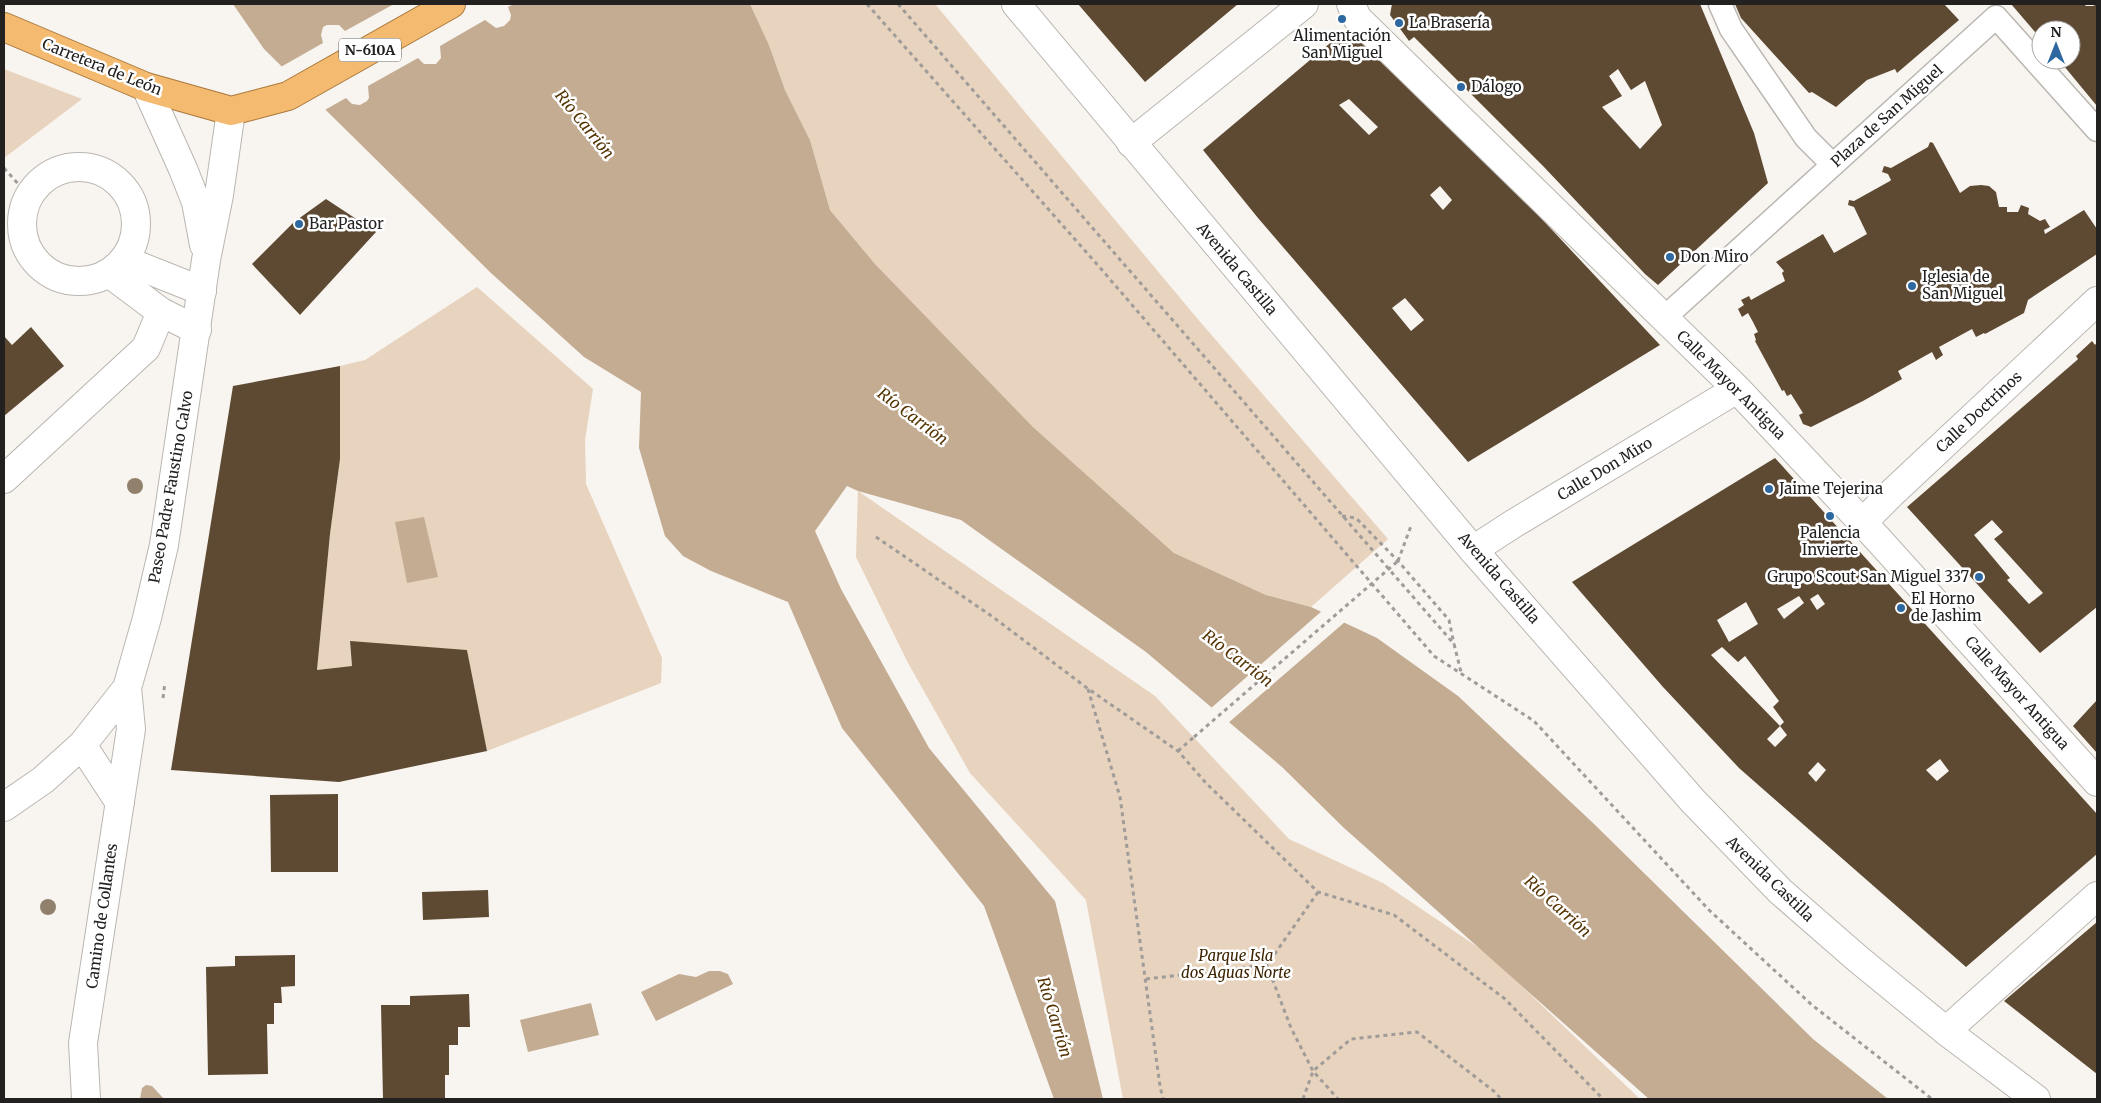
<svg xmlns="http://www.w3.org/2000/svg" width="2101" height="1103" viewBox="0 0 2101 1103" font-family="Merriweather,serif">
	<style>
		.green { fill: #e7d3be }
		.water { fill: #c3ac92 }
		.pier { fill: #f8f4ef }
		.building { fill: #5e4a33; fill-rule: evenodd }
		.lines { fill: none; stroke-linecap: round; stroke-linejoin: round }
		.pedestrian-casing { stroke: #bab6b1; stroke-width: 25 }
		.minor-casing { stroke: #bab6b1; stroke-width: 30 }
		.tertiary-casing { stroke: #bab6b1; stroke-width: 30 }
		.secondary-casing { stroke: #bab6b1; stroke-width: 30 }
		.trunk-casing { stroke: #a9793d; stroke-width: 30 }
		.path { stroke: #9f9c99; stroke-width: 3; stroke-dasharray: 4 4; stroke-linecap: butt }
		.pedestrian { stroke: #fff; stroke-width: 22 }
		.minor { stroke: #fff; stroke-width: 28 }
		.tertiary { stroke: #fff; stroke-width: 28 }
		.secondary { stroke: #fff; stroke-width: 28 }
		.trunk { stroke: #f4ba70; stroke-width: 28 }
		.path-bridge { stroke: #9f9c99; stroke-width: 3; stroke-dasharray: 4 4; stroke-linecap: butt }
		.tree { fill: #91816c }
		.poi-dot { fill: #2d68a0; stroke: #fff; stroke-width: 2 }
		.labels { text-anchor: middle; stroke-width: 5; stroke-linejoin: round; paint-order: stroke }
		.shield { fill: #fff; stroke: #656463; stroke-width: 1 }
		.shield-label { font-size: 14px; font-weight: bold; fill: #232120 }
		.poi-label { font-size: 15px; fill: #232120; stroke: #fff; text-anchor: start }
		.street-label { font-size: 15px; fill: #232120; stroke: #fff }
		.park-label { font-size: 15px; font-style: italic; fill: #3c2301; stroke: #fff }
		.water-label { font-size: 16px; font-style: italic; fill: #553404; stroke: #fff }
	</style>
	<rect width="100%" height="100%" fill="#f8f4ef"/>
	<path class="green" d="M750,4H935L1196,317L1388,539L1311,607L1266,595L1174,553L1033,427L875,264L830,210L810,140L785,90L769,45Z
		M4,69L82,99L4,158Z
		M477,287L593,389L585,440L586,484L662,658L661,683L487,751L467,650L350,642L352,666L317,670L330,534L340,459V366L365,360Z
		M858,491L1155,696L1289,839L1383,883L1488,954L1640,1099H1123L1086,900L970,773L907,661L856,557Z"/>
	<path class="water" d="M233,4H750L769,45L785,90L810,140L830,210L875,264L1033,427L1174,553L1266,595L1311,607L1377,638L1458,696L1593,823L1813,1039L1888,1099H1649L1344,828L1282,767L1146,652L961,520L858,491L847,486L815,531L841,589L929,748L1055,901L1103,1099H1054L984,906L842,728L788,602L711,571L683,556L665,536L639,448L641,392L584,357L491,273L264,49Z
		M424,517L438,577L407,583L395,522Z
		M709,971H720L728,974L733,984L656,1021L641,992L679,974L696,977Z
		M591,1003L599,1035L528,1052L520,1020Z
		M146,1085L152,1086L164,1099H140L142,1088Z"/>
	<path class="pier" d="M394,4H514L508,7L511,15L510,20L504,26L496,28L485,20L440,46L441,58L436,64H424L418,58L368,86L369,98L367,101L360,105L352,104L346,98L323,111L279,68L323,43L321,35L323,27L327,25H339L345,31Z
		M1323,610L1346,621L1227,724L1210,709Z"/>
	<path class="building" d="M1078,4H1238L1145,82Z
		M1392,4H1700L1754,133L1768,183L1658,285L1645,274L1544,167L1414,37L1409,41L1390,15ZM1618,69L1631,90L1645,81L1662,125L1640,149L1602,107L1622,96L1609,76Z
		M1735,4H1944L1959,20L1897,73L1895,69L1867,80L1836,107L1812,92L1809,93L1741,18Z
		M2011,4H2084L2086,6H2093L2097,4V106L2059,60H2071V30H2041V39Z
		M1348,28L1492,166L1660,345L1468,462L1258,218L1203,150ZM1349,99L1378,127L1369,135L1339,105ZM1440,186L1452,200L1443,210L1430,195ZM1405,298L1424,320L1411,331L1392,308Z
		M1930,142L1933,143L1960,193L1970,186L1981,185L1989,186L1996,192L1999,207H2007V212H2018L2021,205L2029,208L2028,214L2040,221L2045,219L2050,227L2044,230L2045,234L2084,210L2097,229V254L2028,300L2024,313L1985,334L1984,333L1976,337L1972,329L1939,347L1943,355L1936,360L1932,352L1898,371L1902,379L1863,401L1811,427L1803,424L1799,415L1803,413L1791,394L1787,396L1784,390L1782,391L1755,341L1756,340L1754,334L1758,332L1753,322L1748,313L1742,317L1738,309L1744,305L1741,300L1749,296L1751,300L1785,281L1782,273L1784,271L1776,262L1823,234L1834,253L1867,234L1854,207L1848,205L1849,200L1854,201L1890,181L1891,180L1888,174L1882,172L1884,166L1891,168L1928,147Z
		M326,199L376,232L300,315L252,264L294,222Z
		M31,327L64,366L4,416V336L12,345Z
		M2092,341L2095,345L2097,342V607L2040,653L1907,507L2076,361L2078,359L2076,356ZM1992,520L2003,532L1994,539L2043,593L2029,604L2007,580L2010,578L1974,535Z
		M340,366V459L330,534L317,670L352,666L350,641L467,650L487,751L339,782L171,770L233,386Z
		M1775,458L2097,814V854L1966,967L1739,768L1663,687L1572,582ZM1818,594L1825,604L1817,610L1810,599ZM1799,596L1804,603L1784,619L1777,609ZM1746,602L1758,624L1729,642L1717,620ZM1722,647L1738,662L1745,656L1779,701L1773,707L1784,722L1780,726L1787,735L1775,747L1767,739L1780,726L1711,655ZM1940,759L1949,771L1937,781L1926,770ZM1818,762L1826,770L1816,782L1808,773Z
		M2097,700V753L2073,726Z
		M338,794V872H271L270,795Z
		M488,890L489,917L423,920L422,892Z
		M2097,922V1074L2004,1001Z
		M295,955V986L281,987L282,1003H274V1024H267L268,1074L208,1075L206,967L235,966V956Z
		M469,994L470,1027H458V1045H449V1075H445V1099H383L381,1005H410V996Z"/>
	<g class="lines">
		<g class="pedestrian-casing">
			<path id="pedestrian" d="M1720,4L1731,29L1806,138L1833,165
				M1664,318L1996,17L2097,130"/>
		</g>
		<g class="minor-casing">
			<path id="minor" d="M1351,4L1357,18L1737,389L1877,538L2097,782
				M1131,143L1304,4
				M22 224a57 57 0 1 1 114 0a57 57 0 1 1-114 0Z
				M124,260L202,291
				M109,273L161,312L197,330
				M4,479L146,348L161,312
				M1862,523L1892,493L2097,301
				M1473,550L1513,524L1737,389
				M1946,1031L2097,896"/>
		</g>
		<g class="tertiary-casing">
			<path id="tertiary" d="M146,87L183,169L196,202L204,245
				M82,745L120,803
				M4,807L43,780L82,745L127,688L147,618L164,545L206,260L219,195L231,111
				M86,1099L83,1043L131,729L127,688"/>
		</g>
		<g class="secondary-casing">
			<path id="secondary" d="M1016,4L1473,550L1693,801L1780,891L1858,959L1946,1031L2036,1099"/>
		</g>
		<g class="trunk-casing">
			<path id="trunk" d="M4,27L146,87L231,111L288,96L451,4"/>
		</g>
		<path class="path" d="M867,4L1102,270L1434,656L1534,721L1709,910L1812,1005L1932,1099
			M898,4L1454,644L1461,672
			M4,168L30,197
			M1342,516L1356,518L1398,561L1449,620L1454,644
			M876,537L993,617L1087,688L1178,751L1206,783L1318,892L1394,915L1505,999L1603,1099
			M1398,561L1411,526
			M1088,689L1120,797L1160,1086L1163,1099
			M163,698L165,682
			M1178,751L1194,737
			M1318,892L1267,965L1291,1028L1313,1071L1338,1099
			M1146,979L1267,965
			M1303,1099L1313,1071L1351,1039L1417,1032L1495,1092L1501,1099"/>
		<use href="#pedestrian" class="pedestrian"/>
		<use href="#minor" class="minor"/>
		<use href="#tertiary" class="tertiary"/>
		<use href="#secondary" class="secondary"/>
		<use href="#trunk" class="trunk"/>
		<path class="path-bridge" d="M1194,737L1398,561"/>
	</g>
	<g class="tree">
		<circle cx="135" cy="486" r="8"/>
		<circle cx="48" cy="907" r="8"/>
	</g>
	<g class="poi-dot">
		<circle cx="1342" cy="19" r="5"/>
		<circle cx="1399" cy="23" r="5"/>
		<circle cx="1461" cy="87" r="5"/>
		<circle cx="299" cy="224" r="5"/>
		<circle cx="1670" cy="257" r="5"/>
		<circle cx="1912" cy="286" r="5"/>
		<circle cx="1769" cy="489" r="5"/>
		<circle cx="1830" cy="516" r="5"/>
		<circle cx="1979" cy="577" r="5"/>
		<circle cx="1901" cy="608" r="5"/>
	</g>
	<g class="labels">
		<rect class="shield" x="339" y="38.5" width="62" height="23" rx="4"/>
		<g class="shield-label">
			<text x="370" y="55">N-610A</text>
		</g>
		<g class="poi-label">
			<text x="1409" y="28">La Brasería</text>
			<text x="1342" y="41" text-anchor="middle">Alimentación<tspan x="1342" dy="17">San Miguel</tspan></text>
			<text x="1471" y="92">Dálogo</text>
			<text x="309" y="229">Bar Pastor</text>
			<text x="1680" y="262">Don Miro</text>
			<text x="1922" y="282">Iglesia de<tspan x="1922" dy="17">San Miguel</tspan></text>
			<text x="1779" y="494">Jaime Tejerina</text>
			<text x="1830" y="538" text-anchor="middle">Palencia<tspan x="1830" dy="17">Invierte</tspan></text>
			<text x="1969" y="582" text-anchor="end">Grupo Scout San Miguel 337</text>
			<text x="1911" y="604">El Horno<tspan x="1911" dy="17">de Jashim</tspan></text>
		</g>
		<g class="street-label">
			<text transform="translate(102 67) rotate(22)" y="5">Carretera de León</text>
			<text transform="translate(1887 116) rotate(-42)" y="5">Plaza de San Miguel</text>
			<text transform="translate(1237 269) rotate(50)" y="5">Avenida Castilla</text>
			<text transform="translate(1731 385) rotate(45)" y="5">Calle Mayor Antigua</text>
			<text transform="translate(1979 412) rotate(-43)" y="5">Calle Doctrinos</text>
			<text transform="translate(1605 469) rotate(-31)" y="5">Calle Don Miro</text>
			<text transform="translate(171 487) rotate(-80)" y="5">Paseo Padre Faustino Calvo</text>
			<text transform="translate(1499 578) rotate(49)" y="5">Avenida Castilla</text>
			<text transform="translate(2017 693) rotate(48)" y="5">Calle Mayor Antigua</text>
			<text transform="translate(1770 879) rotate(44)" y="5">Avenida Castilla</text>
			<text transform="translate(102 916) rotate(-82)" y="5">Camino de Collantes</text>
		</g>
		<g class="park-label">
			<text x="1236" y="961">Parque Isla<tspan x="1236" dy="17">dos Aguas Norte</tspan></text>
		</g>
		<g class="water-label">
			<text transform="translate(585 124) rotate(51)" y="6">Río Carrión</text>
			<text transform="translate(913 416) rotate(37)" y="6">Río Carrión</text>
			<text transform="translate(1238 658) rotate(37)" y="6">Río Carrión</text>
			<text transform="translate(1558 906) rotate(42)" y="6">Río Carrión</text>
			<text transform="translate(1055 1017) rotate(73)" y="6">Río Carrión</text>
		</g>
	</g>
	<rect width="2101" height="1103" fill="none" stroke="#232120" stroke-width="10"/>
	<g transform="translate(2056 45)"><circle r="24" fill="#ffffff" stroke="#a7a6a6"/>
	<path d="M0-4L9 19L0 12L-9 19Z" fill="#2d68a0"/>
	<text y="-8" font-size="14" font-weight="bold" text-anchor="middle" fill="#232120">N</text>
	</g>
</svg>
